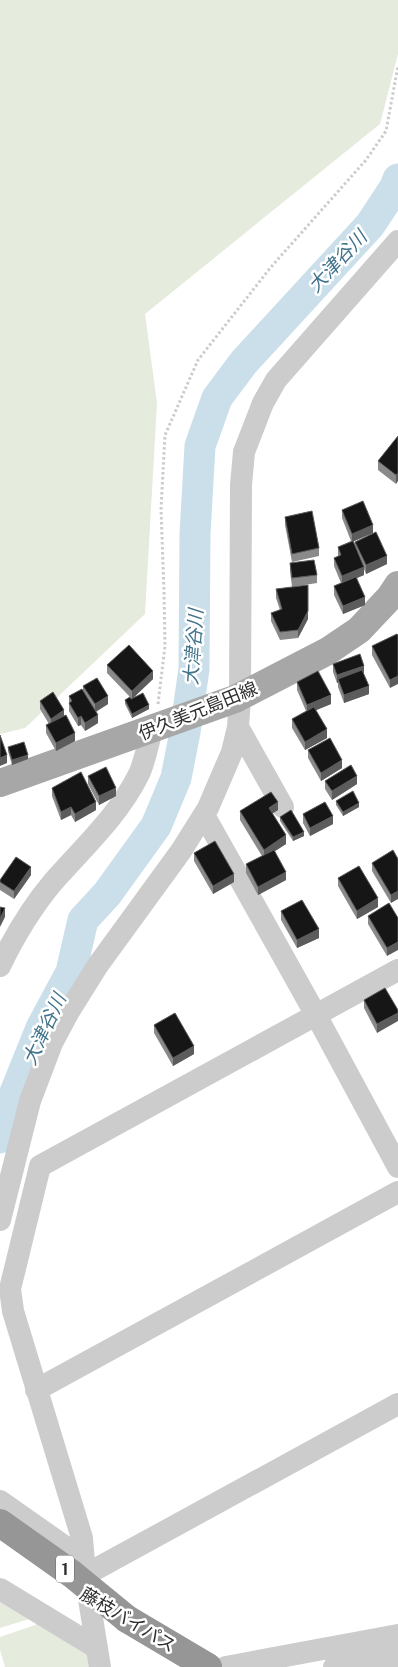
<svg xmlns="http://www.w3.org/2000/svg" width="398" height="1667" viewBox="0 0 398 1667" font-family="'Public Sans','Noto Sans JP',sans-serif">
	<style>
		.green { fill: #e5ebdd }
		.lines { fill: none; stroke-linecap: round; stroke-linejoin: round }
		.river { stroke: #cadfea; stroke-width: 31 }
		.path { stroke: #ccc; stroke-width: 3; stroke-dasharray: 2.5 2.5; stroke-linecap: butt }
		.minor { stroke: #ccc; stroke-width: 22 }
		.major { stroke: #a7a7a7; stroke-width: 28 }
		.highway { stroke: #969696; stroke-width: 28 }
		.highway-bridge { stroke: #969696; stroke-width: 28 }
		.wall { fill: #8a8a8a }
		.shaded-wall { fill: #5c5c5c }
		.building { fill: #161616; stroke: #5c5c5c }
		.labels { text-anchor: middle; stroke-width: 5; stroke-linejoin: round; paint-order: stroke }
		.shield { fill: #fff; stroke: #6d6d6d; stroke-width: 1 }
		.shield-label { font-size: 16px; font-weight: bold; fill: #2f2f2f }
		.street-label { font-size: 18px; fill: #2f2f2f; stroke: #fff }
		.water-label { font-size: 19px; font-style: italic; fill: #41738c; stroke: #fff }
	</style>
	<rect width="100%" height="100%" fill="#fff"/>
	<path class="green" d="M0,0H398V54L380,124L145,314L157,403L145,614L25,728L0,734Z
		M0,1602L29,1619L0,1628Z
		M38,1624L85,1648L91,1667H5L0,1650V1637Z"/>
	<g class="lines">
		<path class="river" d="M0,1138L12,1100L41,1028L71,972L83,920L107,894L156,826L176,778L185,732L194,669L195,534L200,446L217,398L244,362L370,225L395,187L398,179"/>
		<path class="path" d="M158,704L165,646L164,591L161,509L165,435L198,360L271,267L366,160L386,131L398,66"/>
		<path class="minor" d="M238,727L283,807
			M204,815L316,1015L398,1167
			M0,966C14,937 32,907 53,882C83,848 119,815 139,774C145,761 148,744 152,730
			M0,1220L30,1101L52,1043L68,1013L98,965L181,851L208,808L232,752L238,727L240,697L241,485L244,452L263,403L276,380L398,241
			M36,1390L398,1192
			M0,1501L84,1560
			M85,1575L398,1404
			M0,1589L97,1648
			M100,1667L85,1575L82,1538L13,1311L10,1289L40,1166L398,970
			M226,1667L398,1635
			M334,1667L398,1656"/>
		<path class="major" d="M0,783L235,699L328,651L359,630L390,597L398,585"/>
		<path class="highway" d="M127,1619L208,1667"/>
		<path class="highway-bridge" d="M0,1523L72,1574L127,1619"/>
	</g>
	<path class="wall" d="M398,436L396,484L378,470V461Z
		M342,510L373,533L354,541L355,545V542L387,564L366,574L364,569V575L357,578L365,605L343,614L334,595V586L341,583L334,566V558L338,557V547L351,541L342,518Z
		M285,517L319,548V556L292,562L285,525Z
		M290,563L317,575V583L292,587L290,571Z
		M276,589L308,619L298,638L280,640L271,621V613L280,610L276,598Z
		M397,634L390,688L372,655V646Z
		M333,664L369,694L344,703L338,687V683H337L333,672Z
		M107,665L153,679L132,699L130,697L131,699L149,709L132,718L125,704V700L130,697L107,673Z
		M297,682L331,704L316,710L327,738L305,750L292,728V719L306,711L297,690Z
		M83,686L108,704L96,712L98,723L85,731L81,725L78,726L69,711V696L83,691Z
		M40,701L64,716L75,741L56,751L46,733V725L49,724L40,709Z
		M8,747L28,759L12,765L8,751Z
		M308,750L342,768L321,781L308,758Z
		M88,776L116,796L99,805L88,784Z
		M325,781L357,784L332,800L325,789Z
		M52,788L96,810L75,822L71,815L61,820L52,796Z
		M336,801L359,807L343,816L336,805Z
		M278,810L272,813L286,844L275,851L286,880L258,895L246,873V864L262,856L240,820V811Z
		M303,814L333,824L310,836L303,823Z
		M280,817L304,836L293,841L280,821Z
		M194,853L234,882L213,894L194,861Z
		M398,859L391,903L372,871V863Z
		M31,875L14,899L0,890V880Z
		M338,878L378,907L357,919L338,886Z
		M281,911L319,938L297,948L281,920Z
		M368,916L398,918L387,956L368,924Z
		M385,988L377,1033L364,1008V1000Z
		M154,1025L194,1054L173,1066L154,1033Z"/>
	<path class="shaded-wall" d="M398,473V481L396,484V475Z
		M373,525V533L352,542V534Z
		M387,556V564L366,574V565Z
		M364,567V575L342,584V576Z
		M365,597V605L343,614V606Z
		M308,611V619L298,638V630Z
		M364,666V674L338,679V683H337V675Z
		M153,671V679L132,699V691Z
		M398,676V684L390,688V680Z
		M369,686V694L344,703V695Z
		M331,695V704L307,714V705Z
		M108,696V704L95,712V704Z
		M149,705V709L132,718V714Z
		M64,710V719L51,727V719Z
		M98,715V723L85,731V723Z
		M81,716V725L78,726V718Z
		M327,729V738L305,750V742Z
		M75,733V741L56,751V743Z
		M7,755V763L0,766V758Z
		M28,755V759L12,765V760Z
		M342,760V768L321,781V773Z
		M357,776V784L332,800V791Z
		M116,788V796L99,805V796Z
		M96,802V810L75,822V814Z
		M278,802V810L269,816V808Z
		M359,803V807L343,816V812Z
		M71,807V815L61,820V812Z
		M333,816V824L310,836V828Z
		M304,832V836L293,841V837Z
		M286,835V844L264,858V850Z
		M31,867V875L14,899V891Z
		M286,872V880L258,895V887Z
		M234,874V882L213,894V886Z
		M398,891V899L391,903V895Z
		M378,898V907L357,919V911Z
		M5,908V917L0,927V919Z
		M319,929V938L297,948V940Z
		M398,942V950L387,956V948Z
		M398,1013V1021L377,1033V1024Z
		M194,1046V1054L173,1066V1058Z"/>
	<path class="building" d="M398,436V473L396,475L378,461Z
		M363,501L373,525L352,534L342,510Z
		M312,511L319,548L292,554L285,517Z
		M376,532L387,556L366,565L355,542Z
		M353,541L364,567L342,576L334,558L341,555L338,547Z
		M314,560L317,575L292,578L290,563Z
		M356,577L365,597L343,606L334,586Z
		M308,585V611L298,630L280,632L271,613L282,609L276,589Z
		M397,634L398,635V676L390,680L372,646Z
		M129,645L153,671L132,691L107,665Z
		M360,654L364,666L337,675L333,664Z
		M362,670L369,686L344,695L338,679Z
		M318,671L331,695L307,705L297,682Z
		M97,678L108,696L95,704L83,686Z
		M82,689L98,715L85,723L81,716L78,718L69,703L72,701L69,696Z
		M53,692L64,710L51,719L40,701Z
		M143,693L149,705L132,714L125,700L130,697L131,699Z
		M314,707L327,729L305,742L292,719Z
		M66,715L75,733L56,743L46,725Z
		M0,735L7,755L0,758Z
		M330,738L342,760L321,773L308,750Z
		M24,742L28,755L12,760L8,747Z
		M351,765L357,776L332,791L325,781Z
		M106,767L116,788L99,796L88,776Z
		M81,772L96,802L75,814L71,807L61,812L52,788Z
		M353,791L359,803L343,812L336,801Z
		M271,792L278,802L269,808L286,835L264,850L240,811Z
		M325,802L333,816L310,828L303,814Z
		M291,810L304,832L293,837L280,817Z
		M215,841L234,874L213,886L194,853Z
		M274,850L286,872L258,887L246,864Z
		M393,850L398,859V891L391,895L372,863Z
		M16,857L31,867L14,891L0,882V880Z
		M359,866L378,898L357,911L338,878Z
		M302,900L319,929L297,940L281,911Z
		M389,903L398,918V942L387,948L368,916Z
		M0,907L5,908L0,919Z
		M385,988L398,1010V1013L377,1024L364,1000Z
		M175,1013L194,1046L173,1058L154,1025Z"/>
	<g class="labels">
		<rect class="shield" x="56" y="1555.5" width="18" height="27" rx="4"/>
		<g class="shield-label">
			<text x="65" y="1575">1</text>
		</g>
		<g class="street-label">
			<text transform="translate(198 711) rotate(-22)" y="6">伊久美元島田線</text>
			<text transform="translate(128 1620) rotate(31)" y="6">藤枝バイパス</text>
		</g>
		<g class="water-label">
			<text transform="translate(337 261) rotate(-47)" y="7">大津谷川</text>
			<text transform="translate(193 647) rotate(-86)" y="7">大津谷川</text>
			<text transform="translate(44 1029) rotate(-65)" y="7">大津谷川</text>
		</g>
	</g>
</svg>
